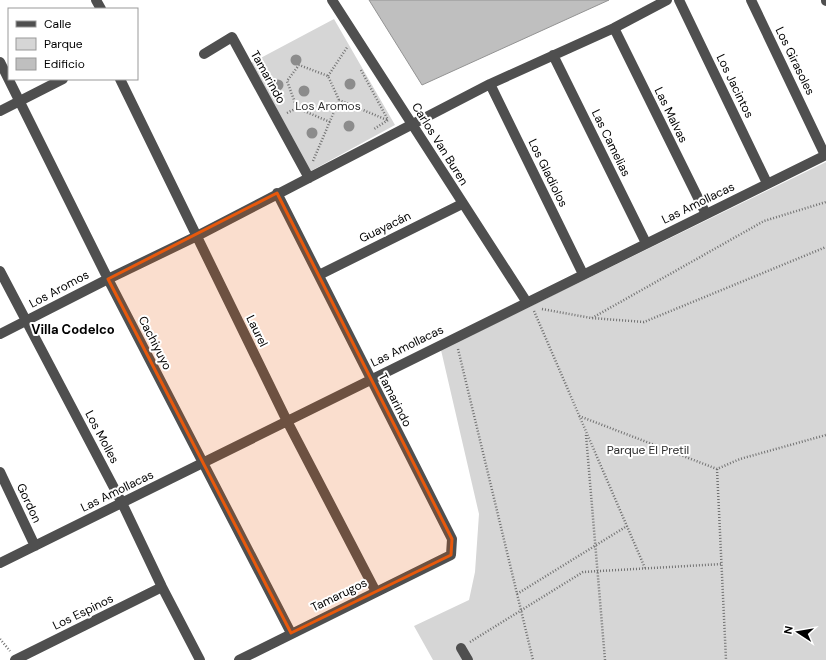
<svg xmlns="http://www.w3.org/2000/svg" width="826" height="660" viewBox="0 0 826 660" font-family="'DM Sans',sans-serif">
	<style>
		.green { fill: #d6d6d6 }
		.building { fill: #bfbfbf; stroke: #939393 }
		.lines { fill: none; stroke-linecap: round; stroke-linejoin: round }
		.path { stroke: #717171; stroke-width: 2.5; stroke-dasharray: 1 2; stroke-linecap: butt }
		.minor { stroke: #4f4f4f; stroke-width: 10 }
		.tree { fill: #8c8c8c }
		.marked { fill: #e8590c; fill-opacity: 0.2; stroke: #e8590c; stroke-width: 3; stroke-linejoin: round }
		.labels { text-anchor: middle; stroke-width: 4; stroke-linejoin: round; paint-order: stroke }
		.street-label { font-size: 12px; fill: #000; stroke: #fff }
		.park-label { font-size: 12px; fill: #2d2d2d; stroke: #fff }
		.neighbourhood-label { font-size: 13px; font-weight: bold; fill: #000; stroke: #fff }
	</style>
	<rect width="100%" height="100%" fill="#fff"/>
	<path class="green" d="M334,19L395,125L309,172L251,63Z
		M826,162V660H433L414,626L469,600L475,572L479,514L441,350Z"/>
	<path class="building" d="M369,0H609L422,85Z"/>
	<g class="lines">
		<path class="path" d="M361,70L388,120L374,129
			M328,76L348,46
			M287,113L297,108
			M330,122L297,108L287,81L299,65L328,76L339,100
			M313,161L339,100L387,120
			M542,309L591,318L644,322L826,247
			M534,311L645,568
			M592,318L764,221L826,202
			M458,349L533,660
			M579,416L717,469L740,459L826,435
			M586,435L605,660
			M717,469L726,660
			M517,594L627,526
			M0,639L10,651
			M470,642L583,572L722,564"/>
		<path class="minor" d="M96,0L101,9
			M332,0L526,301
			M679,0L767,183
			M751,0L825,155
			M826,0V1
			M614,28L706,214
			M204,54L232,37L309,178
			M553,55L646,243
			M0,62L108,279L291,633
			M120,79L287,421L376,592
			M490,84L583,274
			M0,111L63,79
			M0,271L122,503L162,587L200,660
			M319,275L462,204
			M0,334L108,279L197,236L490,84L614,28L667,0
			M0,472L35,546
			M0,563L826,155
			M461,648L468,660
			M15,660L162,587
			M239,660L451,555L452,539L277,193"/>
	</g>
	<g class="tree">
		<circle cx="296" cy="60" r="5.5"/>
		<circle cx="350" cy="84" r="5.5"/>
		<circle cx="278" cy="85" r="5.5"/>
		<circle cx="304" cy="91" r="5.5"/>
		<circle cx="349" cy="126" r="5.5"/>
		<circle cx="312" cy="133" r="5.5"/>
	</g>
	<path class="marked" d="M277,193L452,539L451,555L291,633L108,279Z"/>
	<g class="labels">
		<g class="street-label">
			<text transform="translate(795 61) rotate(64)" y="4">Los Girasoles</text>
			<text transform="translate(268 77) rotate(61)" y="4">Tamarindo</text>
			<text transform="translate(735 86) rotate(64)" y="4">Los Jacintos</text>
			<text transform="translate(671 115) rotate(64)" y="4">Las Malvas</text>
			<text transform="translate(611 143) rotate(64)" y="4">Las Camelias</text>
			<text transform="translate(440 144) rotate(58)" y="4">Carlos Van Buren</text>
			<text transform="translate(548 173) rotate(64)" y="4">Los Gladiolos</text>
			<text transform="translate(698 203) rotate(-26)" y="4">Las Amollacas</text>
			<text transform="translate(385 227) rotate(-26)" y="4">Guayacán</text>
			<text transform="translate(59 289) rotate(-28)" y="4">Los Aromos</text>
			<text transform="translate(257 331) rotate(64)" y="4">Laurel</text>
			<text transform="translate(155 343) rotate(63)" y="4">Cachiyuyo</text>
			<text transform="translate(407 346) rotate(-26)" y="4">Las Amollacas</text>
			<text transform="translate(395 400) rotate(63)" y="4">Tamarindo</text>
			<text transform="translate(102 437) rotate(62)" y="4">Los Molles</text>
			<text transform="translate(117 491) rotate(-26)" y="4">Las Amollacas</text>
			<text transform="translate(29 503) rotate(65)" y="4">Gordon</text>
			<text transform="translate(339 595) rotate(-26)" y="4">Tamarugos</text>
			<text transform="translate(83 612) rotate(-26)" y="4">Los Espinos</text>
		</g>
		<g class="park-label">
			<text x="328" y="110">Los Aromos</text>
			<text x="648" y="454">Parque El Pretil</text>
		</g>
		<g class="neighbourhood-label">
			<text x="73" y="334">Villa Codelco</text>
		</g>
	</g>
	<rect x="8" y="8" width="130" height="72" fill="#ffffff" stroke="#999999"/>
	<rect x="16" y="21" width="20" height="6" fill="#4f4f4f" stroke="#999999"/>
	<text x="44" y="28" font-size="12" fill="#000000">Calle</text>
	<rect x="16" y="38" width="20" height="12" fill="#d6d6d6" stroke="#999999"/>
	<text x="44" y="48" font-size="12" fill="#000000">Parque</text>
	<rect x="16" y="58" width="20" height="12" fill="#bfbfbf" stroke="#999999"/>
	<text x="44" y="68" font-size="12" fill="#000000">Edificio</text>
	<g transform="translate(798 632) rotate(282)" stroke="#ffffff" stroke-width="3" paint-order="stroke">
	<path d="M0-3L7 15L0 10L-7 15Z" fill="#000000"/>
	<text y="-6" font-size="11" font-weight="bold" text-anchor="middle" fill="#000000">N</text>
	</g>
</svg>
